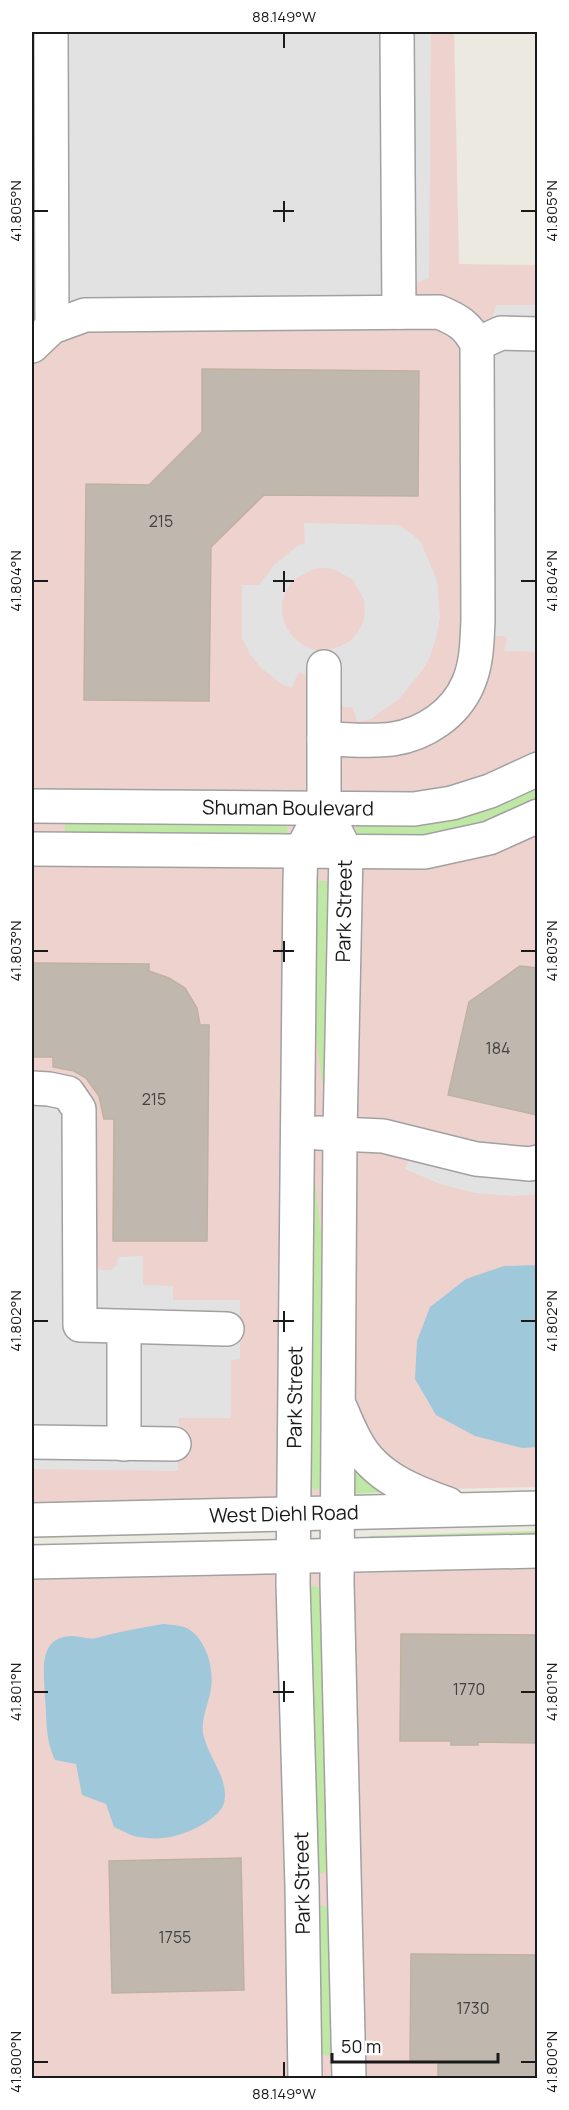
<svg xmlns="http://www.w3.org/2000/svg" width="569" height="2110" viewBox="0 0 569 2110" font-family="Manrope,sans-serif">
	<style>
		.commercial { fill: #eed2ce }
		.grass { fill: #bfe8a4 }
		.parking { fill: #e2e2e2; fill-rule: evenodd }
		.water { fill: #9fc8db }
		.building { fill: #c0b8af; stroke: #beb1a2; stroke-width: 1.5 }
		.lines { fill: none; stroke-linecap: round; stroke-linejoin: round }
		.minor-casing { stroke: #a1a1a1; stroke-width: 36 }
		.minor { stroke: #fff; stroke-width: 33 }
		.ticks { fill: none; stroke: #1a1a1a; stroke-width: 2 }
		.labels { text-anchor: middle; stroke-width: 6; stroke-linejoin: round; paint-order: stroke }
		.number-label { font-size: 16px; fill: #44423f }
		.street-label { font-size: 20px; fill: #1a1a1a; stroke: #fff }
		.neatline { fill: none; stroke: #1a1a1a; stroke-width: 2 }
		.ticks-label { font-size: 15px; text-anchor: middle; fill: #1a1a1a }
	</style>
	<rect width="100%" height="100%" fill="#ece9e0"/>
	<path class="commercial" d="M32,32H454L459,264L537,265V1487L363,1491L216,1503L32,1507Z
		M537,1569V2078H32V1580Z"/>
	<path class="grass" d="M537,783V803L448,836L361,838L356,834V826L363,821Z
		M70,819L284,822L288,828L287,833L283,837H71L65,833V824Z
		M312,881H331L325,1083L322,1082L310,988Z
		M312,1181H315L327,1281L322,1488L314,1490L308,1481Z
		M351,1456L391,1492L350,1494Z
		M273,1527V1532L32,1538V1532Z
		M537,1531V1539L365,1540L370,1536Z
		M313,1586L321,1588L330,1866L327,1871L320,1874L317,1872L308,1590Z
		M322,1905L330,1909L332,2053L329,2056L321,2054L316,1908Z"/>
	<path class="parking" d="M32,32H431L429,278L414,284V324L103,321L38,296H32Z
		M496,305H537V652L504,651L507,639L505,636H463L491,323Z
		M304,523L398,525L412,534L421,543L437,580L440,617L436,639L429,659L421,672L399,699L371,719L358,722L352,707H311L308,677L300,672L297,675L292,688L282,684L261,668L250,654L242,638V585H259L275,564L299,545L305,543ZM323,568L334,569L353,580L364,600L365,611L363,622L358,632L350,641L339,647L327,650H314L303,645L293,637L286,627L282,615V603L286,591L293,580L313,569Z
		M32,1077H57L93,1261L100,1270H111L117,1265L118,1257L143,1256V1285L173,1286V1300H240V1359L231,1360V1418H179L178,1471L32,1469Z
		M412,1129L518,1151L537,1149V1194L513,1196L475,1193L440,1184L405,1169L410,1158Z"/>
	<path class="water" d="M537,1265V1447L522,1448L475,1436L436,1415L415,1379L417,1341L430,1307L466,1279L504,1266Z
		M163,1624C172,1625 183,1625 190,1630C207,1642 214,1669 211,1688C209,1703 201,1718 203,1733C207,1756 230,1779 224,1803C219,1821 179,1838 162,1838C155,1839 146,1838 139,1837C130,1836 122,1830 114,1827L106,1804L82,1795L76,1764L55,1760C45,1738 47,1721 45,1697C44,1672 37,1636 73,1636C80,1636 89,1640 96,1638C118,1632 140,1628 163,1624Z"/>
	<path class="building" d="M202,369L419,371L418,496L264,495L211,547L209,701L84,700L86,484L149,485L202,432Z
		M32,963L149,964V971L169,978L185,988L197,1008L200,1025H209L207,1241H113L114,1119H104L99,1096L86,1078L74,1071L53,1067V1057H32Z
		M520,966L537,968V1115L448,1095L469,1002Z
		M401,1634L537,1635V1743L478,1742V1745H451V1741H400Z
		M241,1858L244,1990L112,1993L109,1861Z
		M411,1954L537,1955V2079H438V2062H410Z"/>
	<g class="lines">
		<g class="minor-casing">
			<g id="minor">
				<path d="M51,32L52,327"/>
				<path d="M397,32L399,312"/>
				<path d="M477,344L501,333L538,334"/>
				<path d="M32,346L52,327L85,315L439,312C458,320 467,325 477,344L478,620C477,641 477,664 468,684C455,714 425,734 393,739C371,742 346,739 324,739"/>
				<path d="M324,667V808L346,852L340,1133L337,1582L349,2078"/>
				<path id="s1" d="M32,806L414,809L452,803L490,791L538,769"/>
				<path d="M32,849L425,852L489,838L538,816"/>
				<path d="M32,1088L49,1089L68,1093L79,1109L80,1325L227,1329"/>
				<path d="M318,1133L383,1136L476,1159L530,1164L538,1162"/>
				<path d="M124,1327V1444"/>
				<path d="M341,1409C346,1421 351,1433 357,1443C375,1477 414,1492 448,1504"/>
				<path d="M32,1442L174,1444"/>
				<path id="s2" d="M32,1520L538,1508"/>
				<path d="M32,1562L538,1551"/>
				<path id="s3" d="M305,2078L302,1886L293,1583L300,880L301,851L324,808"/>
			</g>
		</g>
		<use href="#minor" class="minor"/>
	</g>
	<path class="ticks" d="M284,33V48M284,201V222M33,211H48M273,211H294M521,211H536M284,571V592M33,581H48M273,581H294M521,581H536M284,941V962M33,951H48M273,951H294M521,951H536M284,1311V1332M33,1321H48M273,1321H294M521,1321H536M284,1681V1702M33,1692H48M273,1692H294M521,1692H536M33,2062H48M284,2062V2077M521,2062H536"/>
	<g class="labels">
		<g class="number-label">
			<text x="161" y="527">215</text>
			<text x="498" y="1054">184</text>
			<text x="154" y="1105">215</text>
			<text x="469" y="1695">1770</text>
			<text x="175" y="1943">1755</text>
			<text x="473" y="2014">1730</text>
		</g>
		<g class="street-label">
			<text dy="7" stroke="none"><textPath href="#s1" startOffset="256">Shuman Boulevard</textPath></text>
			<text transform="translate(344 911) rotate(-89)" y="7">Park Street</text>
			<text dy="7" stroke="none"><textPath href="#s3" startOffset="681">Park Street</textPath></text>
			<text dy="7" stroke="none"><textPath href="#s2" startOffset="252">West Diehl Road</textPath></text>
			<text transform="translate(302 1883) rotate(-91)" y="7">Park Street</text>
		</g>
	</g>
	<rect width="569" height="2110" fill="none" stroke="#ffffff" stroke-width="66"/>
	<path d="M332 2053v9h166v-9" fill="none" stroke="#1a1a1a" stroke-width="3"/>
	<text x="341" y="2053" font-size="18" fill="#1a1a1a" stroke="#ffffff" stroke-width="4.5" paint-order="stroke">50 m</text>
	<rect x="33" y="33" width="503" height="2044" class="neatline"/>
	<g class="ticks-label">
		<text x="284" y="22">88.149°W</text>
		<text transform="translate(16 211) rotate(-90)" y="5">41.805°N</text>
		<text transform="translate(552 211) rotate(-90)" y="5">41.805°N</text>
		<text transform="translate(16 581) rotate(-90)" y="5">41.804°N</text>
		<text transform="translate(552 581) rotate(-90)" y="5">41.804°N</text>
		<text transform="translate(16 951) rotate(-90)" y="5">41.803°N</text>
		<text transform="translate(552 951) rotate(-90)" y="5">41.803°N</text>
		<text transform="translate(16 1321) rotate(-90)" y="5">41.802°N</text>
		<text transform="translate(552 1321) rotate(-90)" y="5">41.802°N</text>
		<text transform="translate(16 1692) rotate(-90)" y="5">41.801°N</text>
		<text transform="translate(552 1692) rotate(-90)" y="5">41.801°N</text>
		<text transform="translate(16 2062) rotate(-90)" y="5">41.800°N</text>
		<text transform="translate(552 2062) rotate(-90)" y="5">41.800°N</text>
		<text x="284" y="2099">88.149°W</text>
	</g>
</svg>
